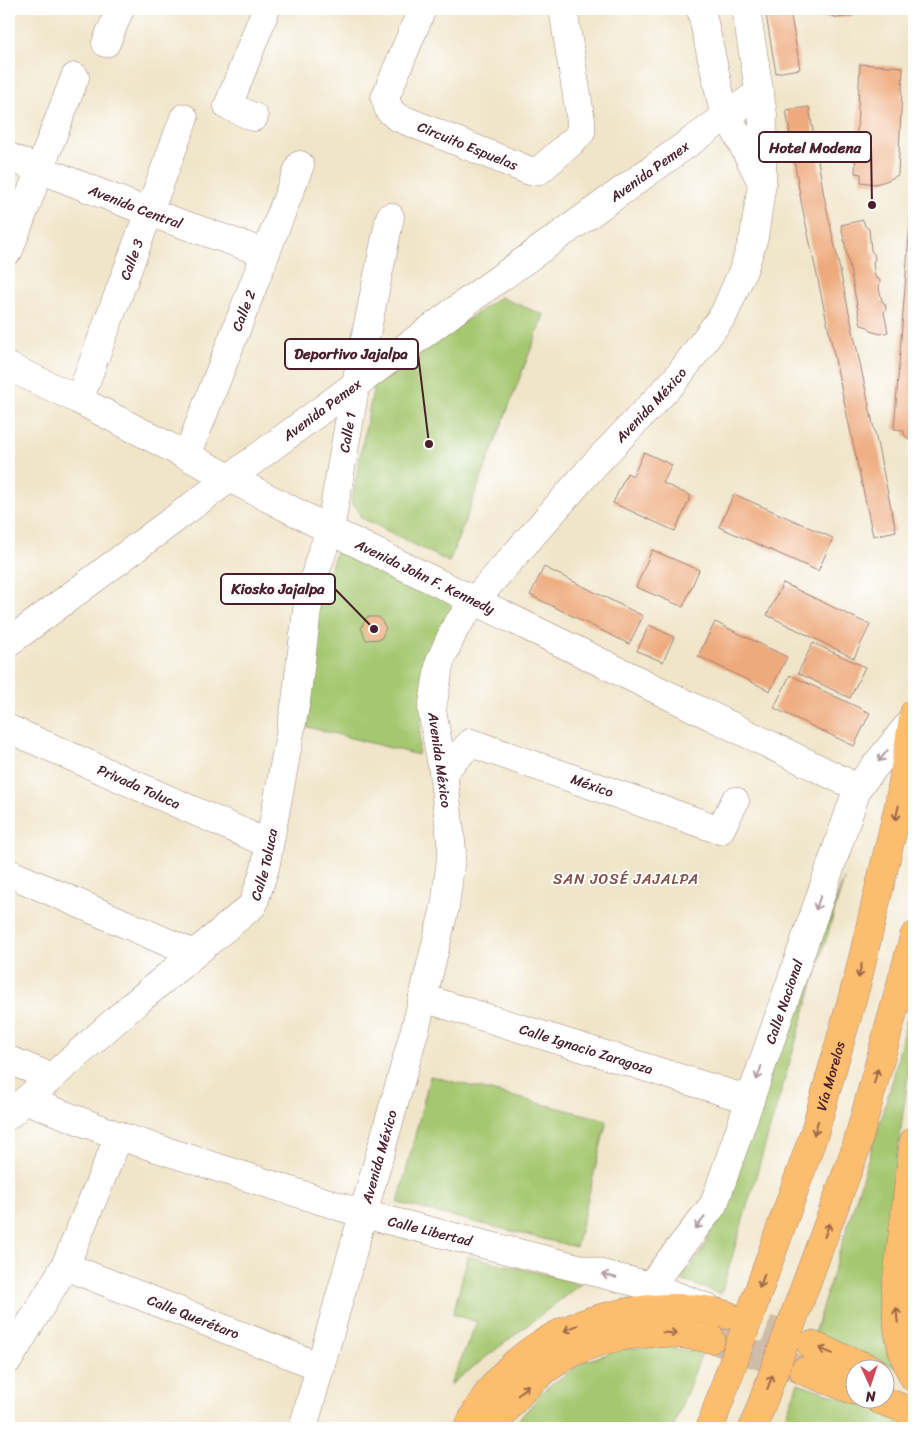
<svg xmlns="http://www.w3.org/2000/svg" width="923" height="1437" viewBox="0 0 923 1437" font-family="Sriracha,sans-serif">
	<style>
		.green { fill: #a5c770; stroke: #78734e }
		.building { fill: #eeaa7d }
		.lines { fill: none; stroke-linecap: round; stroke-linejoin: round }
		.major-tunnel { stroke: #cfbda9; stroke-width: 28; stroke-dasharray: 28 14; stroke-linecap: butt }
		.minor-casing { stroke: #9d827a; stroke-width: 29 }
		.major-casing { stroke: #9d827a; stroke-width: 29 }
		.minor { stroke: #fff; stroke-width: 28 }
		.major { stroke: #fcbd6e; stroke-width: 28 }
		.oneway { stroke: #ae9aa0 }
		.oneway2 { stroke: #9a6649 }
		.labels { text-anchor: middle; stroke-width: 4; stroke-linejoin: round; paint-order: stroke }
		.street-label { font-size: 14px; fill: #4a1f2b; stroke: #fff }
		.neighbourhood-label { font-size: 15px; letter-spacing: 1px; fill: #835048; stroke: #fff }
		.leader { fill: none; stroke: #4a1f2b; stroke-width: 2 }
		.callout-dot { fill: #4a1f2b; stroke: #fff; stroke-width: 2 }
		.callout { fill: #fff; stroke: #4a1f2b; stroke-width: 2 }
		.callout-label { font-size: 15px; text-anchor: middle; font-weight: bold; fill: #4a1f2b }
	</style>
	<rect width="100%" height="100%" fill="#fff"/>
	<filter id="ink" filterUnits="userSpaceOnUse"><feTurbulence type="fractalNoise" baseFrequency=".02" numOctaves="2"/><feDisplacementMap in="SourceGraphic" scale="10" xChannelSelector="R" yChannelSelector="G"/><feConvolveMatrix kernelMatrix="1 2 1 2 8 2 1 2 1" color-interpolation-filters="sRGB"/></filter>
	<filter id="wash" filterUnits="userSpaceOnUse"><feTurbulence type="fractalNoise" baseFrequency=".0096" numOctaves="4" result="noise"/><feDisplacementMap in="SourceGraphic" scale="20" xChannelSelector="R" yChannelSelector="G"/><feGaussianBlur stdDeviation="1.12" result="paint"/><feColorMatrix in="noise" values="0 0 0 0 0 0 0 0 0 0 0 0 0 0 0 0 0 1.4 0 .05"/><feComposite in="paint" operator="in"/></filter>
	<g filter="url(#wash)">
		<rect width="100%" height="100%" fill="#f0e5c9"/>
		<path class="green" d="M500,297L544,315L449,562L360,517C360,510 356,507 351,503L374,385Z
			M339,543L462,602L423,707L418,755L304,726L311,626Z
			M844,879L721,1294L678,1279L691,1266L704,1247Z
			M914,987V1032L879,1291C879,1324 881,1336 895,1367L814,1334L893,1079Z
			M430,1076L607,1120L576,1247L398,1203Z
			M468,1256L582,1283L450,1385L477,1322L453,1314Z
			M660,1346L702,1353L673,1428H512L546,1388L583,1362L621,1349Z
			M798,1383L913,1422L882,1428H781Z"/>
		<g id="blocks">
			<path class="building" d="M765,9H790L800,69L776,73Z
				M817,9H863L851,16L838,18L824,14Z
				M860,64L903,67L898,175L886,181L875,184L861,182V174L855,173Z
				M809,107L824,196L896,531L873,536L801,201L786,110Z
				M913,184H914V440H910L905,436L903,430L894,429Z
				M863,220L865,226L869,229L871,251L874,254L875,259L873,262L875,277L880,280L879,288L882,301L885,304L886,309L884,312L888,332L881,334L873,332L868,327L861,325L841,225Z
				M644,452L672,465L663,483L691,496L675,531L613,503L627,473L633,476Z
				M734,494L833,538L818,571L719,527Z
				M652,550L699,570L683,607L636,587Z
				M544,567L643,616L629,644L530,595Z
				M783,583L870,625L854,658L767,615Z
				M367,617H379L386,628L381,639L366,640L361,628Z
				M715,622L787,657L770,691L698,656Z
				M649,625L674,637L663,662L637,651Z
				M813,643L865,667L850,698L798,673Z
				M790,675L870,713L854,746L774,708Z"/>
		</g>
	</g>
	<g filter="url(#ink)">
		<use href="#blocks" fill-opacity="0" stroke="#9d827a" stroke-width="1"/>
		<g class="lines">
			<path class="major-tunnel" d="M727,1315L810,1344
				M711,1339L804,1371"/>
			<g class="minor-casing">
				<g id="minor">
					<path id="s1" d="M422,9L385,98L389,110L397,117L530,171L540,170L574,140L581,132V121L563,9"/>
					<path d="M701,9L722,104L760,179"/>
					<path d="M106,43L120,9"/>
					<path d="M254,117L228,106L266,9"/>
					<path id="s2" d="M9,157L148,212L265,253"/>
					<path d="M9,250L75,77"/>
					<path id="s3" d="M9,367L79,400L330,530L844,781"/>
					<path id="s4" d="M79,400L184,118"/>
					<path id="s5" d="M187,456L300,165"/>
					<path id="s6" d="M9,642L468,301L760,92"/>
					<path id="s7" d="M9,729L269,844"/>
					<path id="s8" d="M443,771L471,743L720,830L735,801"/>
					<path d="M9,873L194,954"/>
					<path id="s9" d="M423,998L750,1100"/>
					<path d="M9,1060L51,1077"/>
					<path id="s10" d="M26,1100L119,1136L363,1214L650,1286L706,1307"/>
					<path id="s11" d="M9,1115L133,1005L253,905L265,868L296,701L307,610L318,564L330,530L356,383L390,217"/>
					<path id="s12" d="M65,1266L321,1367"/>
					<path id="s13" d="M650,1286L714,1204L858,787L914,718"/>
					<path d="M9,1359L65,1266L119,1136"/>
					<path id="s14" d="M303,1428L417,1022L445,907L452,850L443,771L432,710L440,661L455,628L475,600L594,465L676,379L724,314L744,268L754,237L762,183L763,115L746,9"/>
				</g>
			</g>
			<g class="major-casing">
				<g id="major">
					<path d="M914,1141L896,1288C896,1320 898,1350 914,1378"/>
					<path d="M811,1345L873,1370"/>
					<path d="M804,1371L856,1391"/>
					<path d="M880,1400L914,1412"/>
					<path d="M468,1428C503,1352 570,1317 651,1309C675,1307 704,1307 727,1315"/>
					<path d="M493,1428C545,1348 618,1320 711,1339"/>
					<path id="s15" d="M710,1428L814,1134L858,978L899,804L914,713"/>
					<path d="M753,1428L856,1148L914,936"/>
				</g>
			</g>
			<use href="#minor" class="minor"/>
			<use href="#major" class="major"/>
		</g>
		<defs><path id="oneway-shaft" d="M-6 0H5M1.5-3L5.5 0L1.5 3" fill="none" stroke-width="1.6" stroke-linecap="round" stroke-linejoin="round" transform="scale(1.25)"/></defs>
		<g class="oneway">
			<use href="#oneway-shaft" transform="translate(883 756) rotate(129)"/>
			<use href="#oneway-shaft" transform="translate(818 903) rotate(109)"/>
			<use href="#oneway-shaft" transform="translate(759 1073) rotate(109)"/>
			<use href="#oneway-shaft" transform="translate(700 1223) rotate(128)"/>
			<use href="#oneway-shaft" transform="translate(609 1276) rotate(-166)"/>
		</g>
		<g class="oneway2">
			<use href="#oneway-shaft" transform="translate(897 813) rotate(103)"/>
			<use href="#oneway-shaft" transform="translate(860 971) rotate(103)"/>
			<use href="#oneway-shaft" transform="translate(876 1076) rotate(-75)"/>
			<use href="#oneway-shaft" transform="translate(816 1128) rotate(106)"/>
			<use href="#oneway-shaft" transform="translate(827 1230) rotate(-70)"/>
			<use href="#oneway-shaft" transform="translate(762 1281) rotate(109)"/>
			<use href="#oneway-shaft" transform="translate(897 1315) rotate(-95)"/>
			<use href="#oneway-shaft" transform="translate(571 1328) rotate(157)"/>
			<use href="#oneway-shaft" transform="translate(670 1333) rotate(4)"/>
			<use href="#oneway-shaft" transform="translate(826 1351) rotate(-158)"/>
			<use href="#oneway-shaft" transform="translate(770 1382) rotate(-69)"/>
			<use href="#oneway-shaft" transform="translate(523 1390) rotate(-46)"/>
		</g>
	</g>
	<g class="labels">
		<g class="street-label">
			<text dy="5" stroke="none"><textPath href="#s1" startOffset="196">Circuito Espuelas</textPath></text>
			<text dy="5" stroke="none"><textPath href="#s6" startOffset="795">Avenida Pemex</textPath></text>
			<text dy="5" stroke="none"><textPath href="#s2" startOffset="136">Avenida Central</textPath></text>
			<text dy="5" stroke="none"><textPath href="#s4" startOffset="150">Calle 3</textPath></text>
			<text dy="5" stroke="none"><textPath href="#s5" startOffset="156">Calle 2</textPath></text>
			<text dy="5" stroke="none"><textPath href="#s14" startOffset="1122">Avenida México</textPath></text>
			<text dy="5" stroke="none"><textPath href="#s6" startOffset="390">Avenida Pemex</textPath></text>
			<text dy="5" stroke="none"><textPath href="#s11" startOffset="805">Calle 1</textPath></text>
			<text dy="5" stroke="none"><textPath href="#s3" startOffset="466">Avenida John F. Kennedy</textPath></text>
			<text transform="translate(440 760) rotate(82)" y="5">Avenida México</text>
			<text dy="5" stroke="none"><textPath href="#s8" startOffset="168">México</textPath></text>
			<text dy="5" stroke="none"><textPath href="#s7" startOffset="142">Privada Toluca</textPath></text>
			<text dy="5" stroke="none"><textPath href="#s11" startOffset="364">Calle Toluca</textPath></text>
			<text dy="5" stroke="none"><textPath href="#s13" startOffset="318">Calle Nacional</textPath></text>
			<text dy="5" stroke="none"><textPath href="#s9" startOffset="171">Calle Ignacio Zaragoza</textPath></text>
			<text dy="5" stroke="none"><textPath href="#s15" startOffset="372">Vía Morelos</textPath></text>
			<text dy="5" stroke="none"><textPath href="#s14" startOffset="282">Avenida México</textPath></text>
			<text dy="5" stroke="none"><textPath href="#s10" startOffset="425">Calle Libertad</textPath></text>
			<text dy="5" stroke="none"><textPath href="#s12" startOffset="138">Calle Querétaro</textPath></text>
		</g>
		<g class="neighbourhood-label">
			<text x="626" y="884">SAN JOSÉ JAJALPA</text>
		</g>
	</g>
	<path class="leader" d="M872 205L871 147M429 444L418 354M374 629L335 589"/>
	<g class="callout-dot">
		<circle cx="872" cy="205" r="5"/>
		<circle cx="429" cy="444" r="5"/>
		<circle cx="374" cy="629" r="5"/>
	</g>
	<g class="callout">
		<rect x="759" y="132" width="112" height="30" rx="5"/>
		<rect x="285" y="339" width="133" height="30" rx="5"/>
		<rect x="221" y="574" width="114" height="30" rx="5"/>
	</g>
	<g class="callout-label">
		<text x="815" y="153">Hotel Modena</text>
		<text x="351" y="359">Deportivo Jajalpa</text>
		<text x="278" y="594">Kiosko Jajalpa</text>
	</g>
	<rect width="923" height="1437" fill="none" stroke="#fff" stroke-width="30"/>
	<g transform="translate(870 1384) rotate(177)"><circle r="24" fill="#ffffff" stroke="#b7a5aa"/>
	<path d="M0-4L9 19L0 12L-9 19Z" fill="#d1495b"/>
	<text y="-8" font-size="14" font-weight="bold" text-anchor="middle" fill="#4a1f2b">N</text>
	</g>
</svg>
